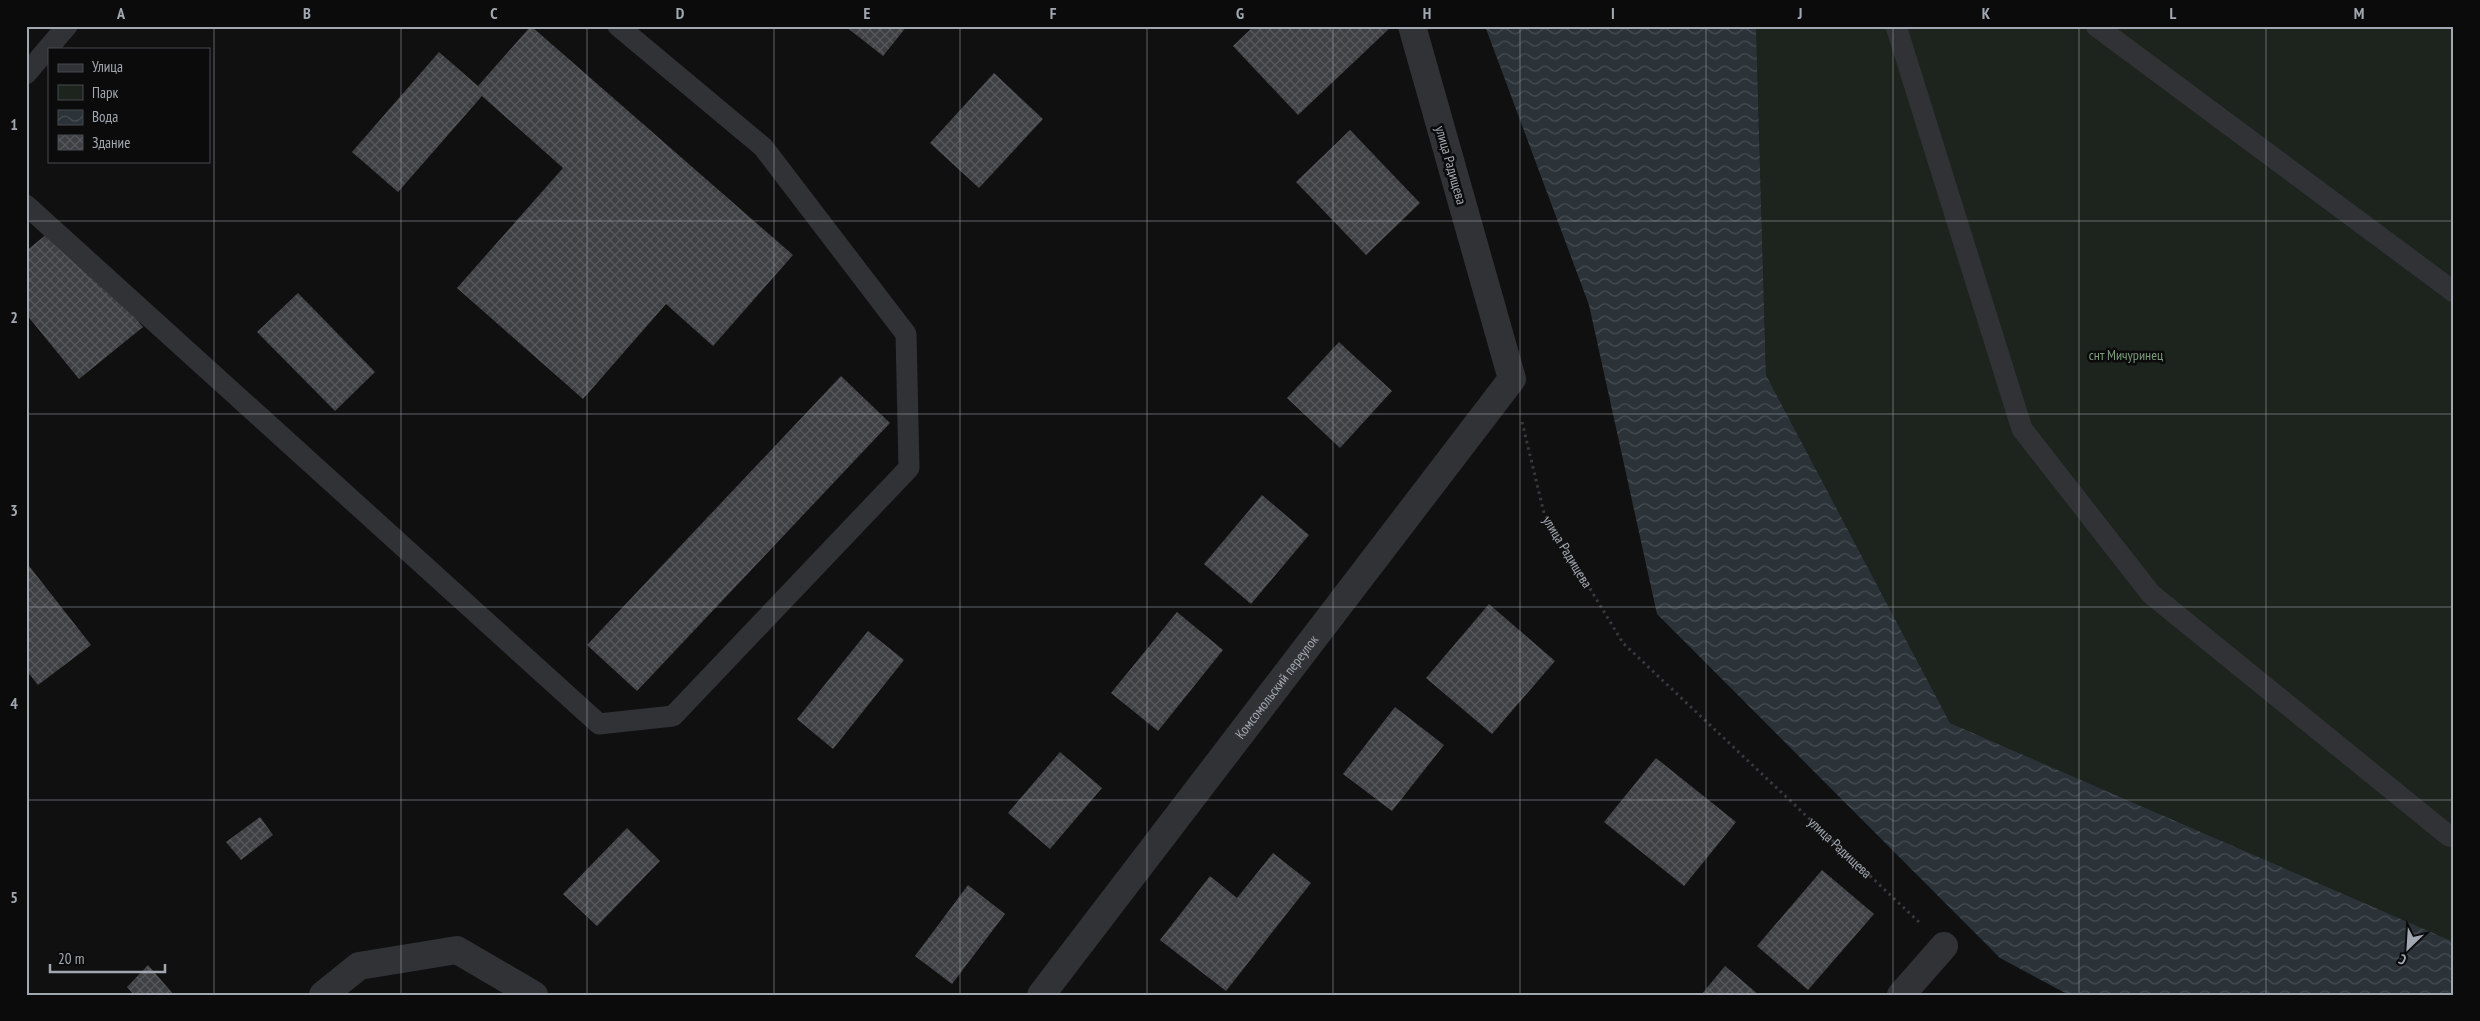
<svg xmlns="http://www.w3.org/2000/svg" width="2480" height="1021" viewBox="0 0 2480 1021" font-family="'PT Sans Narrow',sans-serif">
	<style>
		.green { fill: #1d241d }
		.water { fill: url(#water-waves) }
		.building { fill: url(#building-cross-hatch) }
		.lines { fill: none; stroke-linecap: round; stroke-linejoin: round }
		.path { stroke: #38393d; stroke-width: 3; stroke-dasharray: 2.5 4; stroke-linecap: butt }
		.service { stroke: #313236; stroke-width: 21 }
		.minor { stroke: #313236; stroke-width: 28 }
		.grid { fill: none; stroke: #a2a8b1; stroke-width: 1; stroke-opacity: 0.55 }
		.labels { text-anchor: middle; stroke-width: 5; stroke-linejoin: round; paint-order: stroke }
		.street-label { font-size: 14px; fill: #a2a8b1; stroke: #0b0b0c }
		.park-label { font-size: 14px; fill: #7b9b7b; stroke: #0b0b0c }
		.neatline { fill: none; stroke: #a2a8b1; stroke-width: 2 }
		.grid-label { font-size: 16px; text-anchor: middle; font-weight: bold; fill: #a2a8b1 }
	</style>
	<defs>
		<pattern id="water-waves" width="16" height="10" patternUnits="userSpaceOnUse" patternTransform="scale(1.25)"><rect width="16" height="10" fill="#2b3339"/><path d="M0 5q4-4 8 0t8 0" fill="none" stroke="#474e53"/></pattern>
		<pattern id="building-cross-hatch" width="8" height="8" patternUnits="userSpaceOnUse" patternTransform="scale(1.25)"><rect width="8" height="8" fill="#3f4044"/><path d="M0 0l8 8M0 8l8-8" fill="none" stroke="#58595d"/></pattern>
	</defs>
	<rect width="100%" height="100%" fill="#101011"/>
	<path class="green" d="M1756,26H2454V942L1950,723L1766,375Z"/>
	<path class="water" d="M1485,26H1756L1766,375L1950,723L2454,942V995H2069L2000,958L1657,614L1589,305Z"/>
	<path class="building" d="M531,26L793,255L713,346L666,304L583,399L457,288L563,168L482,96L398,192L352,152L439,52L478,86Z
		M845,26H907L883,56Z
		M1254,26H1392L1298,115L1233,46Z
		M994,73L1043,119L979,188L930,143Z
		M1350,130L1420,203L1366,255L1296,182Z
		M59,224L143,327L79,379L26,314V251Z
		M298,293L375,372L335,411L257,332Z
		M1339,342L1392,391L1340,448L1287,398Z
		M841,376L890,423L637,691L587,645Z
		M1262,495L1309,535L1251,604L1204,564Z
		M26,562L91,645L38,685L26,670Z
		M1489,604L1555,661L1492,734L1426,678Z
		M1177,612L1223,650L1158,731L1111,693Z
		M868,631L904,660L833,749L797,719Z
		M1395,707L1444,745L1392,811L1343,774Z
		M1060,752L1102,788L1050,849L1008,813Z
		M1656,758L1736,822L1684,886L1604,822Z
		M260,817L273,835L241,860L226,842Z
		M627,828L660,861L597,926L563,894Z
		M1273,853L1311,883L1226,991L1160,940L1210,876L1237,898Z
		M1822,870L1874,914L1808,990L1757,946Z
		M968,885L1005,914L952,984L915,956Z
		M148,965L174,995H134L127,987Z
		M1725,966L1759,995H1701Z"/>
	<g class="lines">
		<path class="path" id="s1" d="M1522,422L1544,513L1623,643L1920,923"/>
		<path class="service" d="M1896,26L2022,429L2151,594L2449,836L2454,837
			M2096,26L2454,292
			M26,74L67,26
			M26,205L599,724L673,716L909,468L906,334L763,147L618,26"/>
		<g class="minor">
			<path d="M323,995L359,966L457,950L534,995"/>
			<path id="s2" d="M1041,995L1512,379L1412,26"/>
			<path d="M1901,995L1944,946"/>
		</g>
	</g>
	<path class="grid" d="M214,26V995M401,26V995M587,26V995M774,26V995M960,26V995M1147,26V995M1333,26V995M1520,26V995M1706,26V995M1893,26V995M2079,26V995M2266,26V995M26,221H2454M26,414H2454M26,607H2454M26,800H2454"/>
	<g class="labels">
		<g class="street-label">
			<text transform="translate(1451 165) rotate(74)" y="5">улица Радищева</text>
			<text dy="5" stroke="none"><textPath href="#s1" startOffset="139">улица Радищева</textPath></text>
			<text dy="5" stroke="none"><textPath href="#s2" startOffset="388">Комсомольский переулок</textPath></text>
			<text dy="5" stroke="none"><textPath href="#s1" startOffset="544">улица Радищева</textPath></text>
		</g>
		<g class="park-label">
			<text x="2126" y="360">снт Мичуринец</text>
		</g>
	</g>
	<rect width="2480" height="1021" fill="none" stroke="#0b0b0c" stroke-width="55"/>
	<rect x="48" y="48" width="162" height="115" fill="#0b0b0c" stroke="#474a4e"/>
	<rect x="58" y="64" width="25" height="8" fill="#313236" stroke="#474a4e"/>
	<text x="92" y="72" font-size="15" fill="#a2a8b1">Улица</text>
	<rect x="58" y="85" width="25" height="15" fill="#1d241d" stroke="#474a4e"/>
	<text x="92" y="98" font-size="15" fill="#a2a8b1">Парк</text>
	<rect x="58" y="110" width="25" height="15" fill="url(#water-waves)" stroke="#474a4e"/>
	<text x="92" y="122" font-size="15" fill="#a2a8b1">Вода</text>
	<rect x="58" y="135" width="25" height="15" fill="url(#building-cross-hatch)" stroke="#474a4e"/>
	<text x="92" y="148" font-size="15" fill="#a2a8b1">Здание</text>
	<g transform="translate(2408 948) rotate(205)" stroke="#0b0b0c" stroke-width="4" paint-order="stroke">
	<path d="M0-4L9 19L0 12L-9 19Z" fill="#a2a8b1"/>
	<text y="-8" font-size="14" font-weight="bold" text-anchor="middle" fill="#a2a8b1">С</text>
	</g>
	<path d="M50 964v8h115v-8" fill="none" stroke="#a2a8b1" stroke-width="2.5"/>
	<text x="58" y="964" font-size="15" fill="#a2a8b1" stroke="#0b0b0c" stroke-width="4" paint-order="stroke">20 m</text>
	<rect x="28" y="28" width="2424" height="966" class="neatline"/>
	<g class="grid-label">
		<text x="121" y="19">A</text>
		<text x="307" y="19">B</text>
		<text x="494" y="19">C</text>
		<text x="680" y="19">D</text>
		<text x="867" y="19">E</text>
		<text x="1053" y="19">F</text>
		<text x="1240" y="19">G</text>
		<text x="1427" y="19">H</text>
		<text x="1613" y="19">I</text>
		<text x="1800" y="19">J</text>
		<text x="1986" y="19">K</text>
		<text x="2173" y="19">L</text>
		<text x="2359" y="19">M</text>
		<text x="14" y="130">1</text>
		<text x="14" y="323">2</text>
		<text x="14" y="516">3</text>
		<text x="14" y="709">4</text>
		<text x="14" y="903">5</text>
	</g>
</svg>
